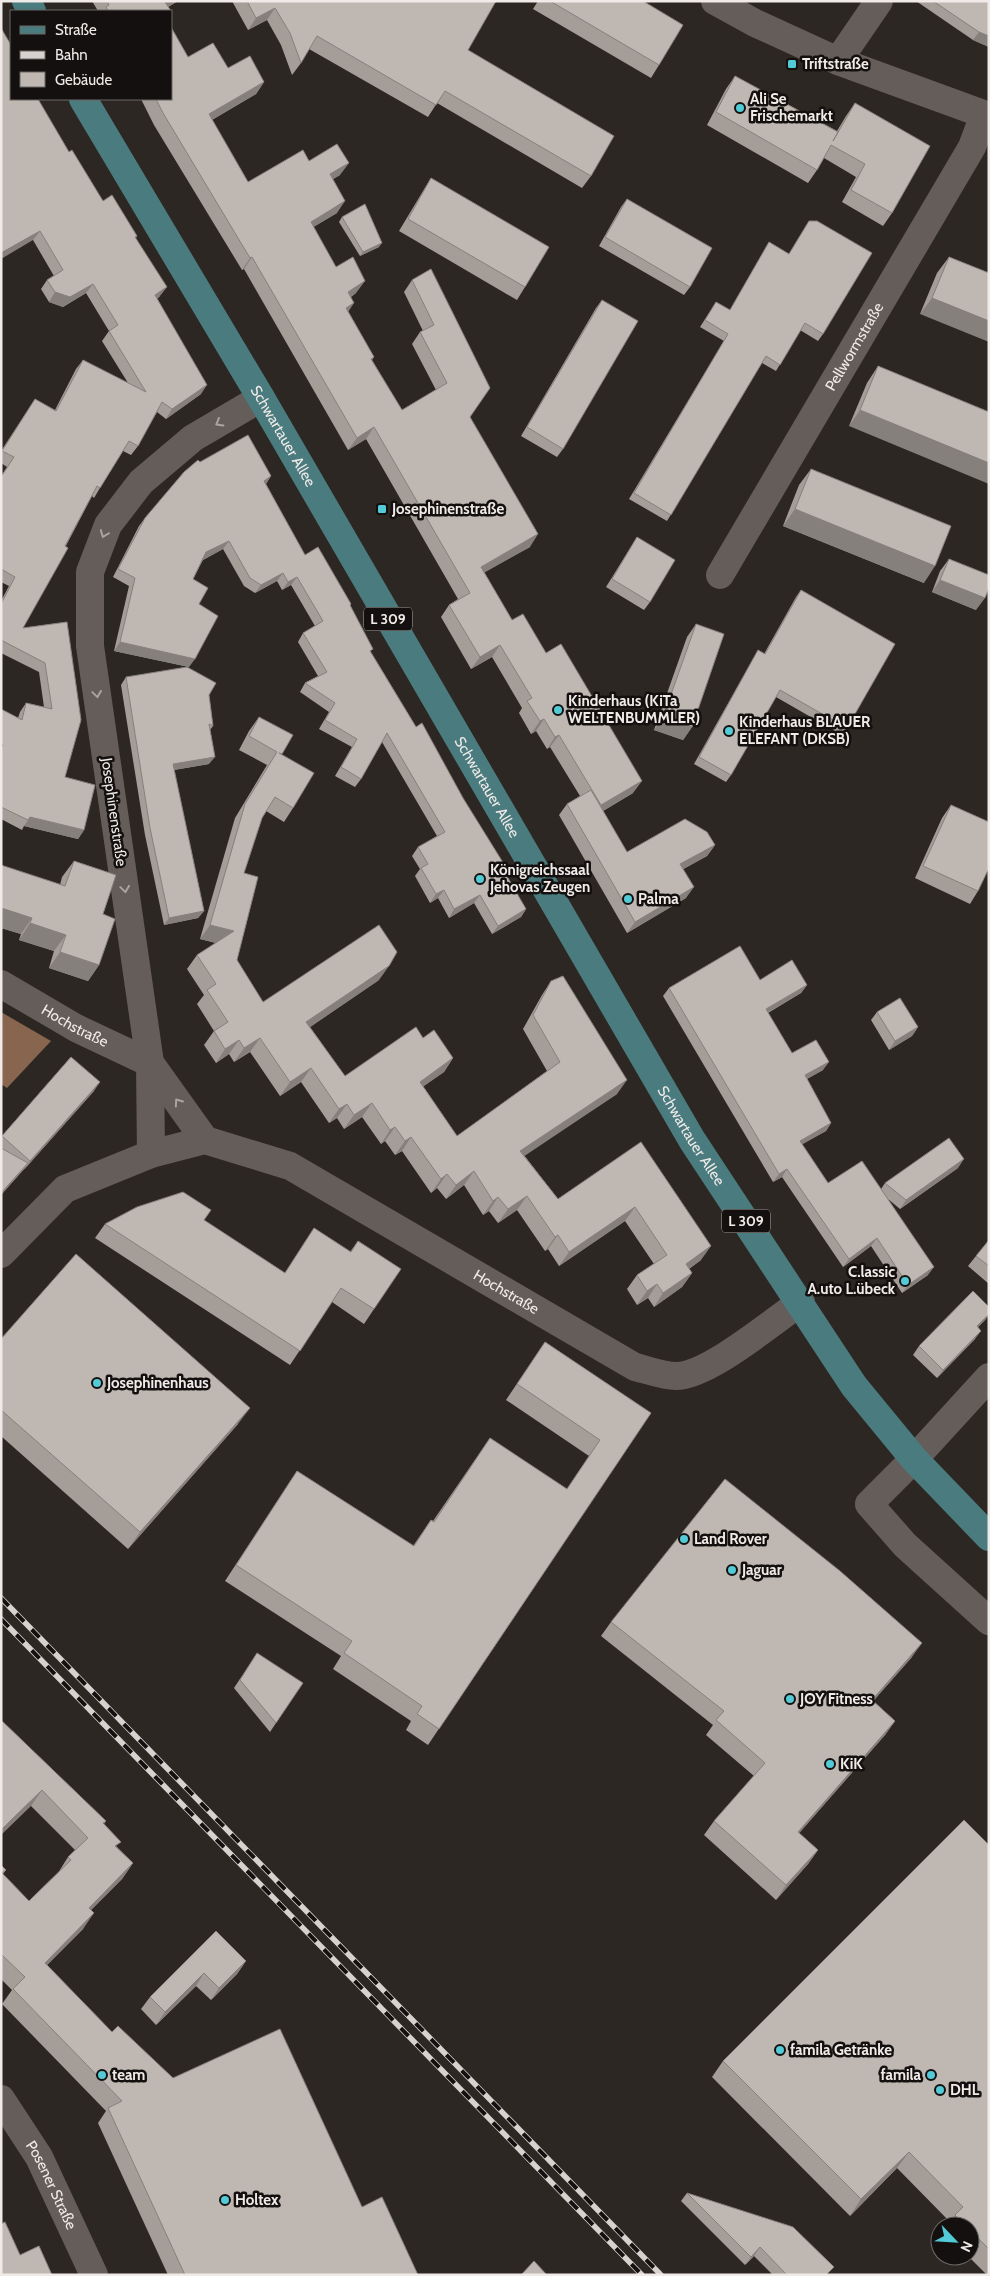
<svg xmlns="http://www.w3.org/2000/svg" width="990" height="2276" viewBox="0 0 990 2276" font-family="Cabin,sans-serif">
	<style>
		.water { fill: #88654f }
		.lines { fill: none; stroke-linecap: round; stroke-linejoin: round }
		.minor { stroke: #655d59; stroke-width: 28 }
		.tertiary { stroke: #655d59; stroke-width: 28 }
		.primary { stroke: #4a7b7e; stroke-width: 28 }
		.rail-casing { stroke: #d7d2cf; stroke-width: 5.5 }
		.rail { stroke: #13100f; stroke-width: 4; stroke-dasharray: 11; stroke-linecap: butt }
		.wall { fill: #a49d98 }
		.shaded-wall { fill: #86807c }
		.building { fill: #bfb7b1; stroke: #86807c }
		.oneway { stroke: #aaa4a0 }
		.poi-dot { fill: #52cbd7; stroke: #13100f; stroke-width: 2 }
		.labels { text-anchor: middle; stroke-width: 5; stroke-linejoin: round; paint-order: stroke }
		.shield { fill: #13100f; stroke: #aea9a7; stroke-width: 1 }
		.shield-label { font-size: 14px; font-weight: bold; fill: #f0ebe8 }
		.poi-label { font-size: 15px; font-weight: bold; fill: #f0ebe8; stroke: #13100f; text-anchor: start }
		.street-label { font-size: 15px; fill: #f0ebe8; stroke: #13100f }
	</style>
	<rect width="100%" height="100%" fill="#2d2723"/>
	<path class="water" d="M1,1012L51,1041L7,1088L1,1084Z"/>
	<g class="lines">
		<g class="minor">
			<path d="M838,61L879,1"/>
			<path id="s1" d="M720,575L972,147L984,115"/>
			<path id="s2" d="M1,984L76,1028L150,1063L205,1140"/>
			<path d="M151,1154L150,1063L90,646V572L108,525L141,482L193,438L261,398"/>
			<path id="s3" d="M1,1254L65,1189L151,1154L205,1140L290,1166L635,1367C648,1370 663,1376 676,1376C708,1376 772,1322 801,1302"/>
			<path d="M989,1377L914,1459L869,1504L905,1545L989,1621"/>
		</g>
		<g class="tertiary">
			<path d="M715,1L755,23L838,61L989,116"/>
			<path id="s4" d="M1,2099L39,2157L94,2275"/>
		</g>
		<g class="primary">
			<path d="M26,1L32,11"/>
			<path id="s5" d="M83,99L261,398L692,1140L854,1386L914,1459L989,1537"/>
		</g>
		<g class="rail-casing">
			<path id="rail" d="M1,1598L661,2275
				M1,1619L642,2275"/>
		</g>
		<use href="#rail" class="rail"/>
	</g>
	<path class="wall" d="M92,1H178L168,7L171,11H98Z
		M232,1H496L468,50L591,176L582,188L437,103L428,117L309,49L301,63L292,75L281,45L267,20L248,30Z
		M538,1H643L659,65L651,78L533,9Z
		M916,1H989V47L973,40Z
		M188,57L228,68L264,82L256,94L212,120L248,182L309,161L340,175L333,179L337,213L313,227L336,267L356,293L351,297L348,311L374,357L372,360L402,410L436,390L412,344L420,332L423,331L404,292L412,280L431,269L470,417L530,547L484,572L512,620L546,653L633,793L603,811L627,852L715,845L707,856L683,869L686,898L627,933L559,815L567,804L580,796L550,747L547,749L536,731L531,734L519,713L522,708L492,657L471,669L441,617L449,605L458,599L366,439L348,450L244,269L242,270L154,125L141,99H171Z
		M735,76L837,131L846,116L855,103L892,213L883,226L842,202L856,177L824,158L817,170L808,183L707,125L726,89Z
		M11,99L69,152L103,201L137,236L136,238L160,296L157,299L201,394L166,419L157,412L138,446L131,455L123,451L100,488L94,498L92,496L23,628L67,622L65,777L84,830L78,839L24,826L22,830L1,819V709L18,718L20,712L26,703L44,707L39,672L1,653V601L9,586L1,582V476L7,467L1,463V451L35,399L55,410L76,369L83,360L128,383L102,341L109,331L86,293L63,307L49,302L41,289L47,280L54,276L33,240Z
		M431,178L525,287L517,300L399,231L423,191Z
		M627,199L690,287L684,295L599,246L621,207Z
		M342,217L379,247L360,256L339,222Z
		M809,221L823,334L818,341L800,330L776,371L762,363L667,521L629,499L724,341L700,327L716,302L730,310L765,249L769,242L789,254Z
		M949,257L989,273L920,314L937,273Z
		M602,300L563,449L557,457L521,436L596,308Z
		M878,366L989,412L849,426L867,383Z
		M200,462L271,476L266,484L305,555L351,604L350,606L371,652L526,909L521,917L492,934L474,903L449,918L438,898L430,903L415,876L420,869L412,856L418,847L437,836L382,742L361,779L355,787L335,776L352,747L319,729L329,712L300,692L305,683L318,676L298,642L303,633L315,626L291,585L282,590L277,581L255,593L244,586L223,549L203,560L193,579L199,604L189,667L114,651L129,586L113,577L139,526L145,518Z
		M811,469L924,583L783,526L799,485Z
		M637,537L650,602L644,610L606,587Z
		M949,559L976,610L932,592L940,571Z
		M801,590L847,728L842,735L776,697L731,775L726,782L694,764L754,657L758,650L764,654L796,597Z
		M696,624L692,727L683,740L654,730L687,637Z
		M126,677L209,695L213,726L210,730L209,764L174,770L204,911L198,918L164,925L145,835L121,685Z
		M259,717L282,755L293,808L284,822L266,811L262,818L244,873L237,960L263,1002L379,980L310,1027L345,1076L423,1038L453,1058L444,1072L423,1086L457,1136L547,1071L523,1029L542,995L551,981L617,1094L524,1155L558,1199L641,1142L701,1260L689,1269L692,1273L682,1287L654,1307L648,1298L637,1305L627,1289L637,1275L654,1264L625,1221L559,1266L548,1249L545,1251L517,1210L498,1223L489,1211L483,1215L464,1185L446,1199L437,1188L431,1193L402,1151L395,1155L385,1141L381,1144L362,1117L344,1129L337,1118L329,1123L301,1082L280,1096L250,1052L234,1062L229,1054L216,1063L204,1045L214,1031L197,1004L204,995L187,969L197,955L216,943L200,939L235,818L267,765L239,750L249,731Z
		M951,805L978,891L970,904L915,878L942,818Z
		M74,861L103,914L99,965L88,981L49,968L54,951L19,940L21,934L1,928L60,885L62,877Z
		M760,980L807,985L801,993L768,1013L792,1053L823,1070L807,1079L831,1123L826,1131L802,1144L828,1183L881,1189L885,1183L958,1168L900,1209L888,1199L928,1275L902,1293L871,1246L843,1267L782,1177L773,1182L663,996L669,988Z
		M877,1012L918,1027L912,1036L889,1050L871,1020Z
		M71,1057L94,1091L1,1195V1137Z
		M204,1220L285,1273L314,1228L350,1252L358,1241L374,1309L364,1324L332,1302L290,1365L95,1238L105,1224Z
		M989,1240V1284L968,1266L976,1256Z
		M986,1319L978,1327L975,1339L937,1378L913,1355L919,1346Z
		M1,1339L238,1424L128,1549L1,1436Z
		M545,1342L651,1413L428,1745L406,1730L411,1721L333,1669L341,1656L225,1581L297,1471L413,1546L431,1520L433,1521L490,1438L567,1489L589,1456L506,1400Z
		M611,1622L912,1657L873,1701L895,1721L885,1735L799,1833L818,1850L808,1864L776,1900L704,1835L714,1821L754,1776L706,1735L713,1725L601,1636Z
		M257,1653L276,1723L270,1732L234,1688Z
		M1,1720L106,1821L104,1824L117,1847L133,1863L122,1879L91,1910L83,1929L47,1965L112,2032L173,2078L362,2207L418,2275H168L98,2123L106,2111L2,2004L12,1990L1,1979V1865L6,1870L3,1874L29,1901L58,1873L68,1857L75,1850L31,1806Z
		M989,1845V2275H987L968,2256H970V2226H948L950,2222L897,2168L850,2216L712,2077L723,2061Z
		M216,1931L246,1961L237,1974L211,2000L196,1986L156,2025L141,2009L150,1997Z
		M687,2193L829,2275H773L754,2256L745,2265L681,2201Z"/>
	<path class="shaded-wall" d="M166,1H178L161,11Z
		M275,8L267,20L248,30L256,18Z
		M979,32L989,36V47L973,40Z
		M264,82L256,94L201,126L209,114Z
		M349,163L340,175L321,186L330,174Z
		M345,201L337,213L302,234L311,222Z
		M40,231L33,240L1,259V253Z
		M382,243L379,247L360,256L363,252Z
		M252,257L244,269L242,270L250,258Z
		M365,281L356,293L339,304L348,292Z
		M93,284L86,293L63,307L49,302L55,292Z
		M167,287L160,296L148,304L155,295Z
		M932,298L989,321V342L920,314Z
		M354,303L346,315V308Z
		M207,385L201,394L166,419L172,409Z
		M860,410L989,463V484L849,426Z
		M374,427L366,439L348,450L357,438Z
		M271,476L265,485L264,481Z
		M795,509L935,566L924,583L783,526Z
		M538,534L530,547L473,579L481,567Z
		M229,541L223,549L201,561L206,552Z
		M283,573L277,581L255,593L261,585Z
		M297,577L291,585L282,590L288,582Z
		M940,580L985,598L976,610L932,592Z
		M120,642L195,659L189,667L114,651Z
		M500,645L492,657L471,669L480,657Z
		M663,717L692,727L683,740L654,730Z
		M544,719L536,731L531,734L540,721Z
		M559,735L550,747L547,749L555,737Z
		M215,757L209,764L168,771L173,764Z
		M642,781L633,793L593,817L601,805Z
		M30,817L84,830L78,839L24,826Z
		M715,845L707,856L673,875L680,864Z
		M694,887L686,898L627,933L635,922Z
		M444,890L438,898L430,903L436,894Z
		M480,895L474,903L449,918L454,909Z
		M1,908L32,918L21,934L1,928Z
		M526,909L521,917L492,934L498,926Z
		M204,911L198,918L164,925L169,918Z
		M30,923L66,935L54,951L19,940Z
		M210,925L234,931L224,945L200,939Z
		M60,952L99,965L88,981L49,968Z
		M389,966L379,980L297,1036L306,1022Z
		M807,985L801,993L760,1017L766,1009Z
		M918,1027L912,1036L889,1050L895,1041Z
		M260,1038L250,1052L234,1062L244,1048Z
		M239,1040L229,1054L216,1063L225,1049Z
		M453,1058L444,1072L410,1096L420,1082Z
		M829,1062L823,1070L799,1083L805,1075Z
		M311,1068L301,1082L280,1096L290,1082Z
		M627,1080L617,1094L511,1165L520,1151Z
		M100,1082L94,1091L24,1170L30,1161Z
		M372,1103L362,1117L344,1129L354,1115Z
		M347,1104L337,1118L329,1123L339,1109Z
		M831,1123L826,1131L794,1149L800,1141Z
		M395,1127L385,1141L381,1144L390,1130Z
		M411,1137L402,1151L395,1155L405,1141Z
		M964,1159L958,1168L900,1209L906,1200Z
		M28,1163L22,1171L1,1195V1193Z
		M787,1169L782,1177L773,1182L779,1174Z
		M474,1171L464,1185L446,1199L456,1185Z
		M447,1174L437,1188L431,1193L441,1179Z
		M527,1196L517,1210L498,1223L508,1209Z
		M498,1197L489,1211L483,1215L493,1201Z
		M635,1207L625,1221L559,1266L569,1252Z
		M558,1235L548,1249L545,1251L555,1237Z
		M877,1238L871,1246L843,1267L849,1259Z
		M711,1246L701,1260L676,1278L686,1264Z
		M934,1267L928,1275L902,1293L908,1285Z
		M692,1273L682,1287L654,1307L663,1293Z
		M657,1284L648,1298L637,1305L647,1291Z
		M989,1314V1315L986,1319L970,1335L977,1326Z
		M981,1331L975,1339L937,1378L943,1370Z
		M250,1408L238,1424L128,1549L140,1532Z
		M922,1643L912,1657L862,1714L872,1700Z
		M895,1721L885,1735L788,1846L798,1832Z
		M42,1790L31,1806L1,1835V1830Z
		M818,1850L808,1864L776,1900L786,1885Z
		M133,1863L122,1879L78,1923L89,1908Z
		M94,1913L83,1929L34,1978L45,1963Z
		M246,1961L237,1974L211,2000L219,1988Z
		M204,1973L196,1986L156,2025L165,2012Z
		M909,2152L897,2168L850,2216L861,2199Z
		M760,2247L754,2256L745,2265L751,2257Z"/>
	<path class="building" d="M107,1H166L165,2L171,11H108L106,7L109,5Z
		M247,1H496L468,50L614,136L591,176L445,91L436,105L317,36L301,63L290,33L275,8L256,18Z
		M550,1H643L683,25L659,65Z
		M933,1H989V36L979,32Z
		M171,27L188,57L213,43L228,68L250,56L264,82L209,114L248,182L303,150L309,161L337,144L349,163L330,174L345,201L311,222L336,267L353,257L365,281L348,292L354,303L346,308L374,357L371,359L402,410L447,383L420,332L434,325L412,280L431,269L490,388L470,417L538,534L481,567L512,620L523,614L546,653L561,644L642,781L601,805L559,735L555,737L544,719L540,721L527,701L532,698L500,645L480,657L449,605L470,593L374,427L357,438L252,257L250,258L163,113L156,99H171Z
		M1,28L11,45V99H38L69,152L72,150L103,201L112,195L137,236L135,237L167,287L155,295L207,385L172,409L162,402L138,446L129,441L100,488L97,486L65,546L68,548L23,628L67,622L81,720L65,777L95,785L84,830L30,817L28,820L1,807V748L3,745H1V709L22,720L26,703L52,709L45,663L1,640V604L15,577L1,569V477L14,457L2,451L35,399L56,411L83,360L146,392L109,331L118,325L93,284L70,297L55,292L47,280L63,270L40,231L1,253Z
		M735,76L838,132L833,141L855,103L930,146L892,213L851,190L865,164L831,145L817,170L716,112Z
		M431,178L549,247L525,287L408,219Z
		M627,199L712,248L690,287L605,237Z
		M365,204L382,243L363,252L342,217Z
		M809,221H817L872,253L823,334L805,323L780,365L766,356L671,515L634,493L728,334L705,320L716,302L730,310L769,242L789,254Z
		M949,257L989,273V321L932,298Z
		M602,300L638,321L563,449L527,427Z
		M878,366L989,412V463L860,410Z
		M248,435L271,476L264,481L305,555L318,547L351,604L350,605L373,649L370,651L416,727L422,723L463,798L507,869L504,871L526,909L498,926L480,895L454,909L444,890L436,894L421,868L428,864L418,847L445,832L387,733L361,779L341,767L357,739L325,720L335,703L305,683L327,672L303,633L323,621L297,577L288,582L283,573L261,585L250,578L229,541L206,552L193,579L208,588L199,604L218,616L195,659L120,642L135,578L118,569L145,518L184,472L198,460L200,462Z
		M811,469L951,526L935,566L795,509Z
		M637,537L675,560L650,602L612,579Z
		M949,559L989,575V588L985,598L940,580Z
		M801,590L895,644L847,728L780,690L731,775L699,757L758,650L765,654Z
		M696,624L724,634L692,727L663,717Z
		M187,667L216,683L209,695L213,726L209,724L215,757L173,764L204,911L169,918L150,828L126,677Z
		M259,717L293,735L282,754L279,753L314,773L293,808L275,797L262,818L244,873L258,877L237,960L263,1002L379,925L397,952L389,966L306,1022L345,1076L416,1027L423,1038L434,1030L453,1058L420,1082L457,1136L560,1062L533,1015L551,981L563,976L627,1080L520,1151L558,1199L641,1142L711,1246L686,1264L692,1273L663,1293L657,1284L647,1291L637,1275L667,1255L635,1207L569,1252L558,1235L555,1237L527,1196L508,1209L498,1197L493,1201L474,1171L456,1185L447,1174L441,1179L411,1137L405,1141L395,1127L390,1130L372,1103L354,1115L347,1104L339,1109L311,1068L290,1082L260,1038L244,1048L239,1040L225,1049L214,1031L228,1022L207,990L216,984L197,955L234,931L210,925L245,804L277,752L249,736Z
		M591,790L627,852L685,819L707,832L715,845L680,864L694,887L635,922L567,804Z
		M951,805L989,822V868L978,891L923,866Z
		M74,861L116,875L103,914L115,919L99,965L60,952L66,935L30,923L32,918L1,908V865L65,886Z
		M740,946L760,980L792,960L807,985L766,1009L792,1053L816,1040L829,1062L805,1075L831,1123L800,1141L828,1183L862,1161L934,1267L908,1285L877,1238L849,1259L787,1169L779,1174L669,988Z
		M900,998L918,1027L895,1041L877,1012Z
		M71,1057L100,1082L30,1161L2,1136Z
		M949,1138L964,1159L906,1200L885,1183Z
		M1,1148L28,1163L1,1193Z
		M183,1192L211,1210L204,1220L285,1273L314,1228L351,1252L358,1241L401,1269L374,1309L341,1288L300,1351L105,1224L137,1207Z
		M989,1240V1266L976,1256Z
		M76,1254L250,1408L140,1532L1,1410V1339Z
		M973,1291L989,1307V1314L977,1326L981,1331L943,1370L919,1346Z
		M545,1342L651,1413L439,1729L417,1714L422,1706L344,1653L352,1641L236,1565L297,1471L414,1546L431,1520L434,1522L490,1438L567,1489L600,1440L517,1384Z
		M725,1479L840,1571L922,1643L872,1700L895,1721L798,1832L818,1850L786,1885L714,1821L765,1763L716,1720L724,1711L611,1622Z
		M257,1653L303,1683L276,1723L240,1680Z
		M1,1720L106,1821L103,1823L121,1842L115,1846L133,1863L89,1908L94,1913L45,1963L112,2032L118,2026L173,2078L280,2029L362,2207L382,2197L418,2275H185L108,2108L122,2101L13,1989L25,1977L1,1954V1865L6,1870L2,1873L29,1901L71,1860L68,1857L88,1838L42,1790L1,1830Z
		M964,1820L989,1845V2249L970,2230V2226H966L955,2215L963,2207L909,2152L861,2199L723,2061Z
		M216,1931L246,1961L219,1988L204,1973L165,2012L150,1997Z
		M687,2193L793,2227L834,2267L826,2275H787L760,2247L751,2257Z
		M5,2222L20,2255L39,2246L52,2275H1V2224Z
		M534,2261L547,2275H521Z"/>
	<defs><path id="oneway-chevron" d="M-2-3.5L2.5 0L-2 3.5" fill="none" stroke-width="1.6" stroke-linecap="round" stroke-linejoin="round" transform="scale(1.25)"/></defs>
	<g class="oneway">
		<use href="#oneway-chevron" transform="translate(219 423) rotate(150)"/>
		<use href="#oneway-chevron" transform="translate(104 534) rotate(111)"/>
		<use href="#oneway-chevron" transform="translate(97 694) rotate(82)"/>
		<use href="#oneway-chevron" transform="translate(125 889) rotate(82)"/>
		<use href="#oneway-chevron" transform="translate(178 1102) rotate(-125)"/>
	</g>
	<g class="poi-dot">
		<rect x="787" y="59" width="10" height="10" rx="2.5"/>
		<circle cx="740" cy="108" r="5"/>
		<rect x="377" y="504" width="10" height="10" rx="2.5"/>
		<circle cx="558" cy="710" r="5"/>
		<circle cx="729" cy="731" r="5"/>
		<circle cx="480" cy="879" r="5"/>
		<circle cx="628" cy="899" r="5"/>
		<circle cx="905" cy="1281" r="5"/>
		<circle cx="97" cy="1383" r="5"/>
		<circle cx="684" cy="1539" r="5"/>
		<circle cx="732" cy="1570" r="5"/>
		<circle cx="790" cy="1699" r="5"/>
		<circle cx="830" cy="1764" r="5"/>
		<circle cx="780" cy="2050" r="5"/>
		<circle cx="102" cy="2075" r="5"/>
		<circle cx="931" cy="2075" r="5"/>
		<circle cx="940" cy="2090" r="5"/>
		<circle cx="225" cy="2200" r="5"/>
	</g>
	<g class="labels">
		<g class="shield">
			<rect x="364" y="607.5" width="48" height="23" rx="4"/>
			<rect x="722" y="1209.5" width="48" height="23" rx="4"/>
		</g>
		<g class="shield-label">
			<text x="388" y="624">L 309</text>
			<text x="746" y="1226">L 309</text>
		</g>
		<g class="poi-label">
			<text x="802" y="69">Triftstraße</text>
			<text x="750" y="104">Ali Se<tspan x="750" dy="17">Frischemarkt</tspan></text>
			<text x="392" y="514">Josephinenstraße</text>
			<text x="568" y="706">Kinderhaus (KiTa<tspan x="568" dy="17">WELTENBUMMLER)</tspan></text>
			<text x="739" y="727">Kinderhaus BLAUER<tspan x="739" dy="17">ELEFANT (DKSB)</tspan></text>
			<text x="490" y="875">Königreichssaal<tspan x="490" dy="17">Jehovas Zeugen</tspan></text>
			<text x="638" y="904">Palma</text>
			<text x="895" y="1277" text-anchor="end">C.lassic<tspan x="895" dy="17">A.uto L.übeck</tspan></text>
			<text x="107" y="1388">Josephinenhaus</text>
			<text x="694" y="1544">Land Rover</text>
			<text x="742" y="1575">Jaguar</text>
			<text x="800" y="1704">JOY Fitness</text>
			<text x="840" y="1769">KiK</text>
			<text x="790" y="2055">famila Getränke</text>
			<text x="112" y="2080">team</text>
			<text x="921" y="2080" text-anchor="end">famila</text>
			<text x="950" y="2095">DHL</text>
			<text x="235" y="2205">Holtex</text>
		</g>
		<g class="street-label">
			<text dy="5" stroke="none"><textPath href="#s1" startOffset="265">Pellwormstraße</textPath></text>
			<text dy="5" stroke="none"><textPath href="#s5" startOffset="392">Schwartauer Allee</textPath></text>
			<text dy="5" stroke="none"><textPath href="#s5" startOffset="798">Schwartauer Allee</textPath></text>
			<text transform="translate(114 812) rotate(82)" y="5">Josephinenstraße</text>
			<text dy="5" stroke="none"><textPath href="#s2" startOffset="85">Hochstraße</textPath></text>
			<text dy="5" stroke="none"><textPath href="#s5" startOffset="1202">Schwartauer Allee</textPath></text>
			<text dy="5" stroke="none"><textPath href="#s3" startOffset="579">Hochstraße</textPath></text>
			<text dy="5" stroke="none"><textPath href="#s4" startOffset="100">Posener Straße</textPath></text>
		</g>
	</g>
	<rect width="990" height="2276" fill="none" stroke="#f0ebe8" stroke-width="5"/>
	<rect x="10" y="10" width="162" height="90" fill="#13100f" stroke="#6b6866"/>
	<rect x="20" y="26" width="25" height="8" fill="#4a7b7e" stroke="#6b6866"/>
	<text x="55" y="35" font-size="15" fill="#f0ebe8">Straße</text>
	<rect x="20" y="51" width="25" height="8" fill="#d7d2cf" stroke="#6b6866"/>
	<text x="55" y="60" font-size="15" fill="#f0ebe8">Bahn</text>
	<rect x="20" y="72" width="25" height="15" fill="#bfb7b1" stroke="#6b6866"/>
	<text x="55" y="85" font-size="15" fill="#f0ebe8">Gebäude</text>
	<g transform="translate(955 2241) rotate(115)"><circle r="24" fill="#13100f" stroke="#6b6866"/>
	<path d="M0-4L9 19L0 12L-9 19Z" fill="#52cbd7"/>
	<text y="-8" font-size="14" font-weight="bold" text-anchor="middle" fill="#f0ebe8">N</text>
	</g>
</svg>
